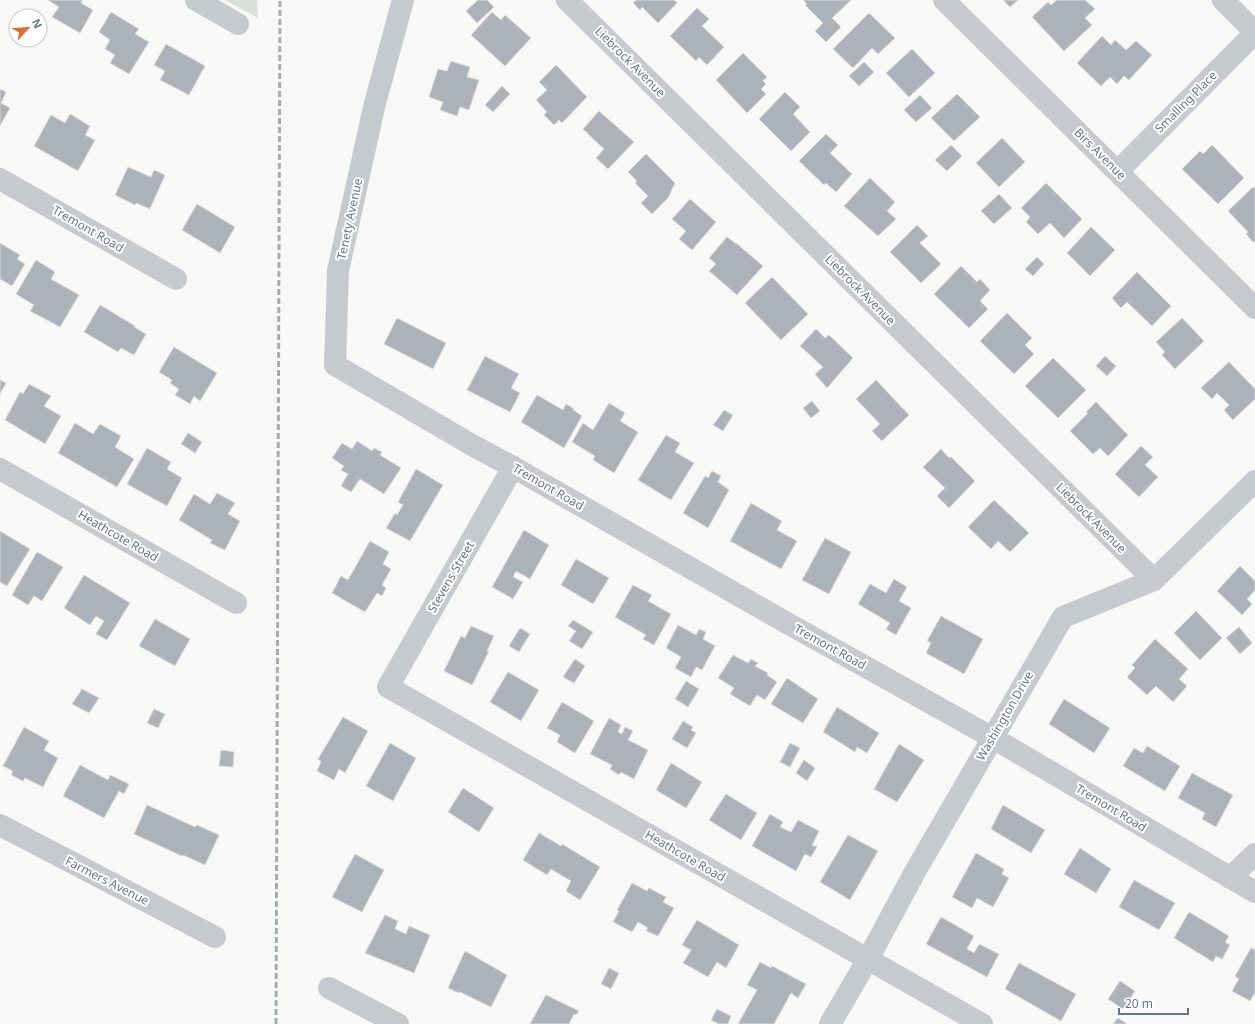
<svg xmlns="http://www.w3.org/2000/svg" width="1255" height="1024" viewBox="0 0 1255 1024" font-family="'Noto Sans',sans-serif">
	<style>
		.green { fill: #d9e0d7 }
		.building { fill: #acb2ba; stroke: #dadad8 }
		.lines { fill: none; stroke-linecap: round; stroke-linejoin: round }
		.minor { stroke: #c6c9cd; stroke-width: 22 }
		.rail { stroke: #a7abb2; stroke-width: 3; stroke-dasharray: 6 3; stroke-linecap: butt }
		.labels { text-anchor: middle; stroke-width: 4; stroke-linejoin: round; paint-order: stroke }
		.street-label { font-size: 12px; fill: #687586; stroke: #fff }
	</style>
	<rect width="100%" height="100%" fill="#f8f9f6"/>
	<path class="green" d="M225,0H257L258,18Z"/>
	<path class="building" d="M48,0H82L81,3L93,10L80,33L52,17L59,7Z
		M478,0H487L494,7L477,23L466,11Z
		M636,0H674L677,3L658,23L642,7L640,10L633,3Z
		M803,0H851L832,18L841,27L826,42L815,31L823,23L805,5L807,4Z
		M1003,0H1018L1010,7Z
		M1057,0H1085L1095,9L1085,18L1092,25L1064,51L1032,17L1048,2L1051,5Z
		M697,8L709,19L702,26L724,47L707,65L699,57L696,61L670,36Z
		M111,12L139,29L135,34L149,42L129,74L110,63L115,55L105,49L110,40L99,32Z
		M492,12L501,20L505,15L531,38L505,66L471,35Z
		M869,13L895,38L878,54L872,48L853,68L833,49Z
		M1102,36L1111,45L1115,40L1126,50L1136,41L1152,55L1129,80L1124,76L1117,84L1110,77L1101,86L1077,63Z
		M166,44L205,66L189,95L160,80L165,71L154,65Z
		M912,49L935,73L909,97L886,73Z
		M743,53L767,77L763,81L766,84L761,89L766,94L747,113L716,80Z
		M451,61L470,67L467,77L479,80L469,110L460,107L457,116L440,110L443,102L429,97L438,69L447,71Z
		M864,62L874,72L859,86L849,76Z
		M556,65L587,97L562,123L559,120L554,125L544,115L547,112L536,100L547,90L539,82Z
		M502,86L510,94L493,112L485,105Z
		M0,89L6,92L1,103L10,108L0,126Z
		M785,92L800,107L793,114L810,132L791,151L759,119Z
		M957,94L980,117L954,141L931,118Z
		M920,95L932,108L916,122L904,110Z
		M599,111L634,142L608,169L596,158L604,149L583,129Z
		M70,114L90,126L85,135L95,140L78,171L34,146L51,115L65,123Z
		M826,134L838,145L830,153L852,174L836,192L826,183L824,185L799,161Z
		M1002,138L1025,162L999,187L976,163Z
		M951,145L962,156L947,171L935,160Z
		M1212,145L1244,178L1218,204L1182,169L1200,151L1203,154Z
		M646,154L675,183L668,198L652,214L641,203L648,196L635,183L637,181L628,172Z
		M128,167L151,177L154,170L165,175L150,209L136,203L135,205L115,195Z
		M870,178L895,202L887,211L896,219L878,236L844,206Z
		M1046,183L1082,219L1064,238L1050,223L1038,234L1026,222L1030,217L1021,208Z
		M1253,187L1255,189V241L1253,242L1246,234L1248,232L1228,211Z
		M999,194L1012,208L994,224L981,211Z
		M690,199L716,222L692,250L679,239L686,231L672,219Z
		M197,204L235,227L220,253L182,230Z
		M917,225L928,236L920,243L941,264L921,283L890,252Z
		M1091,227L1115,250L1090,276L1067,253Z
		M727,237L736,244V243L763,266L737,295L709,271L716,264L709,258Z
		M0,243L20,255L17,259L25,264L12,286L0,279Z
		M1037,257L1044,264L1033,276L1025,269Z
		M36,260L55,272L51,279L79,295L60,327L30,311L34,305L16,294Z
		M961,266L977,282L980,279L990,290L980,301L988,309L969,328L934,294Z
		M1137,272L1171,306L1152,326L1127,302L1121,308L1112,298Z
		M772,277L808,314L781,340L745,303Z
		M100,305L135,326L134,327L146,334L134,355L121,348L118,352L84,332Z
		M1007,313L1032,338L1025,345L1034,354L1014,374L980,341Z
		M397,318L446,343L433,369L384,344Z
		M1182,318L1204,341L1175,369L1162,355L1165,352L1156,342Z
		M816,329L825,338L829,335L853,358L827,388L815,374L823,367L800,346Z
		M174,347L217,373L200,401L194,396L190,404L175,395L179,389L170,383L172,380L159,372Z
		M485,356L519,374L511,388L520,393L510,412L467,390Z
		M1105,356L1116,366L1107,376L1096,366Z
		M1053,358L1086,390L1058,418L1025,386Z
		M1229,362L1255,389V399L1233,420L1224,410L1229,405L1217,393L1212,399L1201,388Z
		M0,380L6,383L0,394Z
		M876,380L909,415L882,441L872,431L880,424L856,399Z
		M29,384L51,396L44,406L61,416L45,444L5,420L20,392L23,394Z
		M537,395L563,410L566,404L574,409L573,410L582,416L564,448L521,422Z
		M812,401L820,411L811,418L803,408Z
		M1096,402L1128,435L1108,456L1100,448L1093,454L1070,431L1088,413L1086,412Z
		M609,403L625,413L620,421L638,432L614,473L593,460L595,456L572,442L583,423L593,430Z
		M724,410L733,415L723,431L713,425Z
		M75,423L93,434L100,424L121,436L115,447L134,459L117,487L58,453Z
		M188,433L202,442L195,453L181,444Z
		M666,435L680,443L675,452L694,463L671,500L638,480Z
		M357,441L372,451L374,448L382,452L380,455L401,468L384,494L360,479L351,492L341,486L348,474L341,470L344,466L332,458L342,443L352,449Z
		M1141,446L1153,457L1145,465L1158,477L1139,497L1115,474Z
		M147,448L171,462L167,469L182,478L167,506L127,484Z
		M941,449L949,458L951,457L975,481L949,508L937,496L945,488L923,467Z
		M416,469L443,485L410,541L386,528L395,513L397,515L403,505L398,502Z
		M712,471L721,476L718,482L729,490L708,528L683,513L705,476L708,478Z
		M217,493L235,503L228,514L240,521L225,550L210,543L212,540L179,520L194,494L210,504Z
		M994,500L1029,533L1010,552L998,541L991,549L968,527Z
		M751,503L782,521L777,530L797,541L781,569L730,541Z
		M524,530L549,545L530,579L516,571L513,577L523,582L513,599L492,587Z
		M0,531L30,549L7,586L0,582Z
		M825,538L851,552L829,594L802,580Z
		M370,541L389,552L383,564L391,569L382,585L386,588L382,596L377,593L365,612L332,593L341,576L348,580Z
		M37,552L63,567L42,601L34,596L28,605L12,595Z
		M576,559L609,578L593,604L561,585Z
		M1240,566L1255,581V590L1247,599L1252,604L1242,615L1217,591Z
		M84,575L130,603L107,640L96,634L104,621L96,616L90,625L64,608Z
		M894,579L907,587L899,601L911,608L896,635L886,629L890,623L858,604L870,584L886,593Z
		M633,585L652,595L648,601L671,614L654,645L643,639L646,635L615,617Z
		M1196,611L1222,638L1200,660L1174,633Z
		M941,616L983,639L964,674L926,653L931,643L927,641Z
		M155,619L190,639L175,666L139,646Z
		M573,620L593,632L582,649L569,641L576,631L568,626Z
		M678,625L696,635L699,629L706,632L703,639L715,646L702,670L696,667L691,677L675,668L681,657L666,648Z
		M471,626L494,636L487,651H489L472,685L444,671L461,636L465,638Z
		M1239,627L1252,643L1240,654L1226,638Z
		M520,628L530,634L519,652L509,646Z
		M1155,639L1188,669L1179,679L1187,686L1173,702L1156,686L1147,695L1127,677L1135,668L1132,665Z
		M733,655L748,663L751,659L758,663L755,666L768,673L767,675L777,682L765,700L757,695L750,706L730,694L734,688L718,678Z
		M575,659L585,666L574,683L563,677Z
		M508,672L539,690L521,721L490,702Z
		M787,678L818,699L803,723L771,704Z
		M686,681L699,689L688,707L675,699Z
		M82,689L99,698L89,713L72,704Z
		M1064,699L1110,728L1094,753L1049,724Z
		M562,702L594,721L575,753L557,742L560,735L547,728Z
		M837,707L879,733L867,753L857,747L855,752L823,732Z
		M154,709L165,714L158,728L147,723Z
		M343,717L368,731L345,773L339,769L334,780L317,771L321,762L318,759Z
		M609,718L621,725L618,732L622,734L625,727L633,731L628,740L648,750L634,779L621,772L619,775L610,769L612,765L590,754Z
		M683,721L693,727L691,730L696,733L687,748L672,739Z
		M24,727L49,741L44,750L58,758L43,787L25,778L23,781L11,775L13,771L3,766Z
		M390,743L416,758L393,801L366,786Z
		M790,743L800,748L790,767L780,762Z
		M899,744L924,760L897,802L874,789Z
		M1147,746L1180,766L1165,791L1123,766L1134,748L1143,753Z
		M221,750L234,752L233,767L219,766Z
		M804,760L815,768L807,781L796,773Z
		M671,763L702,782L686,808L656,790Z
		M80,765L108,780L110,775L129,784L124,794L119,791L104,818L63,796Z
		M1192,773L1233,795L1216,827L1202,819L1205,813L1178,798Z
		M463,788L494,808L479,832L448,812Z
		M726,794L757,813L741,840L709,820Z
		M147,805L195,827L197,825L219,835L205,865L183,855L182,856L134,834Z
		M1003,805L1045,830L1031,853L991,829Z
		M770,814L783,822L780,827L791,832L798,820L819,831L812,845L817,847L811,857L805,854L796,871L752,846Z
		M539,833L561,846L562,844L600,867L580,900L566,891L571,881L551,869L547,875L523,860Z
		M848,835L878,851L850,900L820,882Z
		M1080,848L1111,869L1096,893L1064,874Z
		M976,853L1004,869L1002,874L1009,878L993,907L977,898L972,908L952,897Z
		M355,854L384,870L362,912L332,897Z
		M1134,880L1175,903L1159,930L1119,907Z
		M632,883L647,891L649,888L666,897L663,902L674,908L658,936L646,931L648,928L638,922L632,932L613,922L619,911L617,910Z
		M1189,912L1229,936L1225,942L1230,945L1222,959L1216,956L1213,962L1174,938Z
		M385,915L398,921L395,929L406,934L409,926L430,935L414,973L365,953Z
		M941,917L974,936L967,949L974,953L979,944L999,954L987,977L926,944Z
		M697,920L739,945L726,968L717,962L708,977L683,963L691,950L682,945Z
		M1251,948L1255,950V993L1250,1001L1232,991L1239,979L1235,976Z
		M465,951L507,975L491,1007L460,992L459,993L448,988Z
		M760,962L771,968L772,966L806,984L798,998L791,993L774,1024H738L757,990L747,985Z
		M1019,963L1076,994L1061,1021L1005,989Z
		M609,968L619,973L611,989L601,984Z
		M1120,981L1135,991L1123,1009L1108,999Z
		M546,995L579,1011L576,1015L574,1014L569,1024H530Z
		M717,1009L731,1016L728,1024H719L711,1020Z
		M1118,1018L1127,1024H1113Z"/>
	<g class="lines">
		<path class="minor" d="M196,0L238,24
			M403,0L374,107L338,271L335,365L472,445L513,467L780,619L993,738L1255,892
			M567,0L1154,580
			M944,0L1255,308
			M1223,0L1255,32
			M1118,171L1255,33
			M0,179L176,279
			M513,467L388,687L982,1024
			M0,469L236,603
			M0,825L215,937
			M1230,878L1255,854
			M329,988L398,1024
			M830,1024L868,959L916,870L1063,617L1154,580L1255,481"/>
		<path class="rail" d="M276,1024L280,0"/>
	</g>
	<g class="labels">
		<g class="street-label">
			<text transform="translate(630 62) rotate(45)" y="4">Liebrock Avenue</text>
			<text transform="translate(1186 102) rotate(-45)" y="4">Smalling Place</text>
			<text transform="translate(1100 154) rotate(45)" y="4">Birs Avenue</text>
			<text transform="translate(350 219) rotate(-78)" y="4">Tenety Avenue</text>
			<text transform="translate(88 229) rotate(30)" y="4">Tremont Road</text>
			<text transform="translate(860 290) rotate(45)" y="4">Liebrock Avenue</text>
			<text transform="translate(548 487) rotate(30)" y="4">Tremont Road</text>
			<text transform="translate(1091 518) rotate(45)" y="4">Liebrock Avenue</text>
			<text transform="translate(118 536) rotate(30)" y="4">Heathcote Road</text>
			<text transform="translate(451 577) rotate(-60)" y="4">Stevens Street</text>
			<text transform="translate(830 647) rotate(29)" y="4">Tremont Road</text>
			<text transform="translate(1005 716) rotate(-60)" y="4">Washington Drive</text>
			<text transform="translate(1111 808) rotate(31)" y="4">Tremont Road</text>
			<text transform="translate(685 856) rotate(30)" y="4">Heathcote Road</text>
			<text transform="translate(107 881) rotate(27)" y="4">Farmers Avenue</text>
		</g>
	</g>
	<g transform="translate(28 28) rotate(64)"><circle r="19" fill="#ffffff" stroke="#c3c8cf"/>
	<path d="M0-3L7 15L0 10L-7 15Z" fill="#e06d2f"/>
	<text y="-6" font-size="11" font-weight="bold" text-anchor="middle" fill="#687586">N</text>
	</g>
	<path d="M1119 1008v6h69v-6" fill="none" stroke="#687586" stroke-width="2"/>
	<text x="1125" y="1008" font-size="12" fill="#687586" stroke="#ffffff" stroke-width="3" paint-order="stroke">20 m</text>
</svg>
